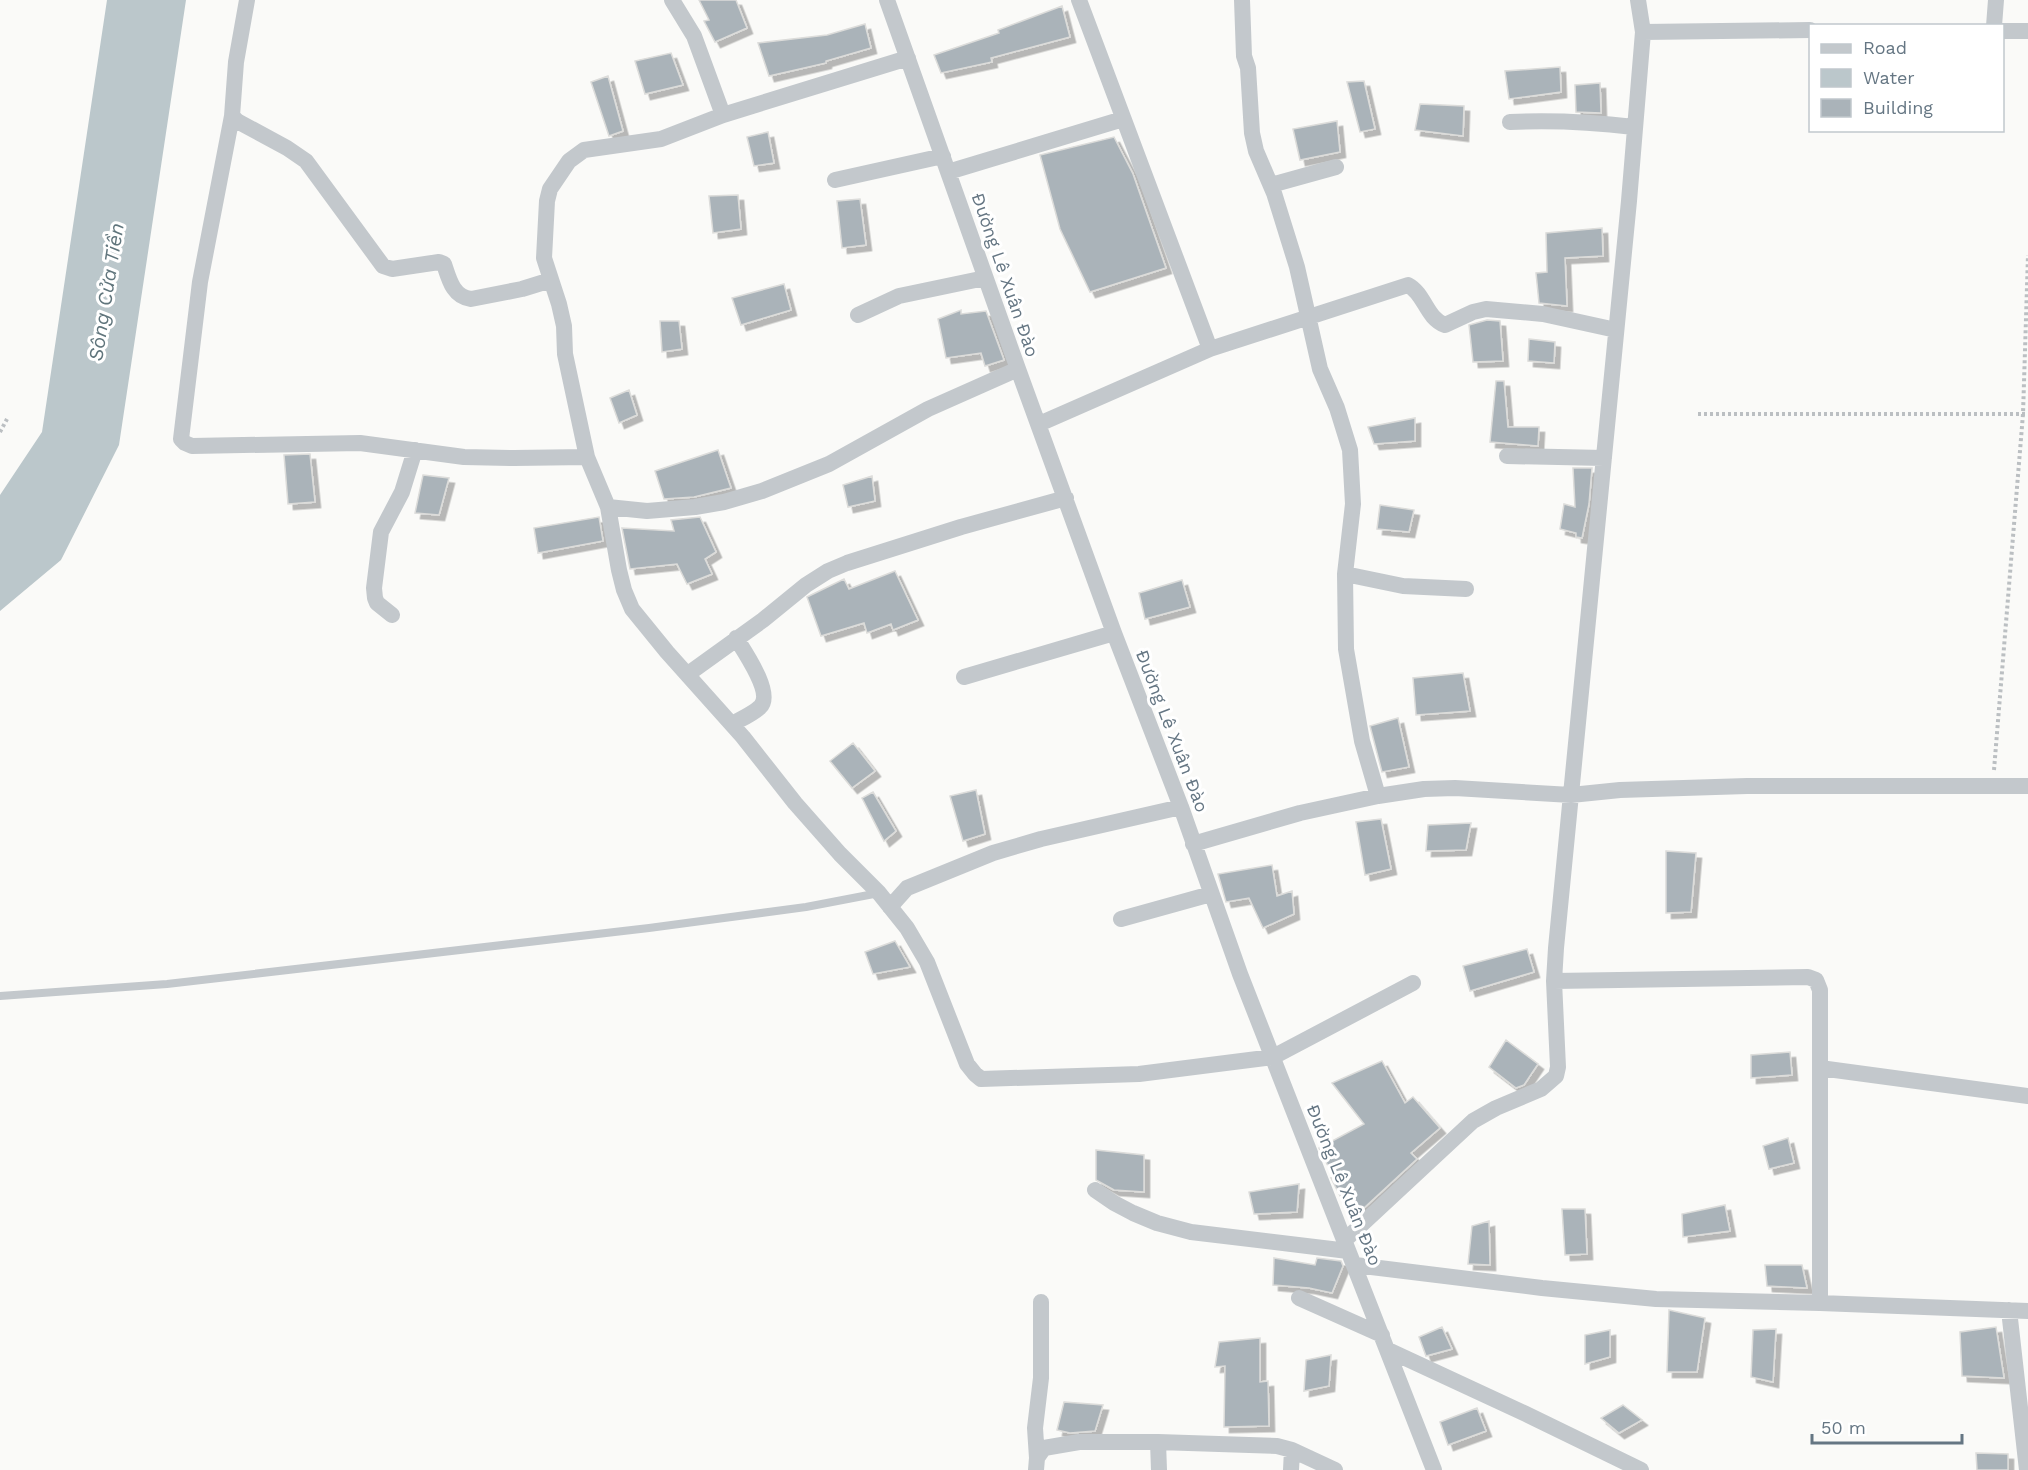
<svg xmlns="http://www.w3.org/2000/svg" width="2028" height="1470" viewBox="0 0 2028 1470" font-family="'Work Sans',sans-serif">
	<style>
		.water { fill: #bbc7cb }
		.building { fill: #aab3b9; stroke: #dcdcda; stroke-width: 1.5; filter: url(#shadow) }
		.lines { fill: none; stroke-linecap: round; stroke-linejoin: round }
		.path { stroke: #bbbfc2; stroke-width: 4; stroke-dasharray: 3 3; stroke-linecap: butt }
		.lane { stroke: #c3c8cc; stroke-width: 8 }
		.street { stroke: #c3c8cc; stroke-width: 16 }
		.labels { text-anchor: middle; stroke-width: 6; stroke-linejoin: round; paint-order: stroke }
		.street-label { font-size: 18px; fill: #657683; stroke: #fff }
		.water-label { font-size: 20px; font-style: italic; fill: #60757c; stroke: #fff }
	</style>
	<defs>
		<filter id="shadow"><feDropShadow dx="5.5" dy="5.5" stdDeviation="0" flood-color="#0004"/></filter>
	</defs>
	<rect width="100%" height="100%" fill="#fafaf8"/>
	<path class="water" d="M107,0H186L119,445L61,560L0,611V495L42,432Z"/>
	<path class="building" d="M699,0H736L747,28L715,42L704,21L709,20Z
		M1062,6L1070,37L991,58L992,62L941,73L934,55L999,33L998,30Z
		M865,24L871,48L826,61V63L769,76L758,43L827,35Z
		M671,53L683,85L645,94L635,61Z
		M1560,67L1561,92L1509,99L1505,71Z
		M608,76L623,131L609,136L591,82Z
		M1364,81L1375,129L1360,132L1347,82Z
		M1600,83L1601,113L1576,112L1575,85Z
		M1420,104L1464,106L1463,136L1415,130Z
		M1337,121L1340,152L1300,160L1293,129Z
		M768,132L774,163L754,166L747,137Z
		M1114,137L1133,174L1166,268L1090,292L1060,229L1040,155Z
		M738,195L741,229L713,233L709,196Z
		M860,199L866,245L842,248L837,201Z
		M1602,228L1603,256L1565,258L1567,306L1539,303L1536,273L1547,272L1546,233Z
		M784,284L791,310L741,325L732,298Z
		M961,310V314L986,311L1004,360L985,366L981,353L946,358L938,319Z
		M1487,320L1500,321L1503,361L1473,362L1469,325Z
		M660,321H679L682,349L662,352Z
		M1529,339L1555,342L1554,363L1528,361Z
		M1496,381H1504L1508,427H1539L1538,446L1490,442Z
		M629,390L637,415L619,423L610,398Z
		M1415,418V441L1374,444L1368,427Z
		M718,450L731,488L694,497L664,499L655,471Z
		M310,454L315,502L288,504L284,455Z
		M1573,468H1592L1589,504L1582,538L1576,537V533L1560,529L1564,504L1575,507Z
		M423,475L449,478L439,515L415,513Z
		M872,476L875,501L848,507L843,485Z
		M1380,505L1414,510L1409,532L1377,529Z
		M599,517L603,541L538,553L534,528Z
		M700,517L716,552L705,559L712,574L687,584L677,564L630,569L622,528L674,531L671,520Z
		M895,571L918,620L893,630L891,624L867,633L864,623L821,636L807,597L844,579L849,589Z
		M1182,580L1190,607L1145,619L1139,593Z
		M1463,673L1470,711L1416,715L1413,678Z
		M1398,718L1409,767L1382,772L1370,726Z
		M853,743L875,771L852,788L830,761Z
		M976,790L985,834L963,841L950,796Z
		M873,792L896,831L884,841L862,798Z
		M1381,819L1391,869L1365,875L1356,822Z
		M1471,823L1466,850L1426,851L1428,825Z
		M1666,851L1696,853L1691,912L1666,913Z
		M1272,865L1277,896L1292,891L1294,914L1263,928L1249,898L1226,902L1218,874Z
		M895,941L910,967L873,974L865,952Z
		M1527,949L1534,972L1470,991L1463,966Z
		M1506,1040L1538,1064L1524,1085L1516,1088L1489,1067Z
		M1790,1052L1792,1075L1751,1078V1055Z
		M1382,1061L1405,1103L1413,1097L1440,1128L1411,1153L1417,1159L1352,1219L1334,1184L1331,1178H1334L1319,1148L1364,1124L1332,1083Z
		M1788,1138L1794,1163L1769,1169L1763,1146Z
		M1096,1150L1144,1155V1192L1114,1190L1096,1180Z
		M1299,1184L1297,1212L1254,1214L1249,1192Z
		M1725,1205L1730,1231L1683,1237L1682,1214Z
		M1562,1209H1585L1587,1254L1565,1255Z
		M1489,1221L1490,1265L1468,1264L1472,1226Z
		M1274,1258L1315,1265L1317,1258L1341,1261L1343,1266L1332,1293L1309,1288L1273,1285Z
		M1765,1265H1802L1807,1288L1767,1286Z
		M1669,1310L1705,1318L1697,1372H1667Z
		M1442,1327L1452,1349L1426,1356L1419,1337Z
		M1996,1327L2004,1378L1962,1376L1960,1332Z
		M1776,1329L1773,1382L1751,1377L1753,1330Z
		M1610,1330V1357L1585,1364V1335Z
		M1260,1338V1382L1268,1381L1269,1426L1224,1427L1225,1366L1215,1367L1219,1342Z
		M1331,1355L1329,1386L1304,1391L1306,1360Z
		M1064,1402L1103,1405L1095,1431L1070,1433L1057,1430Z
		M1623,1405L1642,1420L1619,1433L1601,1418Z
		M1477,1408L1486,1431L1448,1445L1440,1422Z
		M1976,1453L2008,1454V1470H1977Z"/>
	<g class="lines">
		<path class="path" d="M1698,414H2028
			M0,432L7,419
			M1994,770L2023,414L2028,255"/>
		<path class="lane" d="M0,996L167,984L649,928L806,907L879,893"/>
		<path class="street" d="M247,0L236,62L232,116L237,121L287,148L306,161L383,266L392,269L439,262L444,264C449,279 453,297 471,299L522,289L551,280
			M672,0L694,36L723,115
			M887,0L1018,369L1114,633L1181,807L1240,974L1434,1470
			M1079,0L1210,349
			M1242,0L1244,56L1248,68L1252,133L1256,151L1274,193L1297,267L1320,369L1337,408L1350,450L1353,504L1345,574L1346,649L1362,741L1378,796
			M1994,26L1996,0
			M2002,31H2028
			M1643,32L1810,30
			M908,58L723,115L661,139L584,150L569,161L550,189L547,201L544,258L559,304L564,326L565,354L587,457L608,507L619,570L624,590L632,609L667,652L743,737L795,803L840,854L879,893L907,928L927,962L967,1064L975,1074L981,1079L1139,1074L1273,1057L1413,983
			M232,116L200,282L181,439L185,443L192,446L360,443L464,457L514,458L587,457
			M1510,122C1552,120 1592,122 1634,127
			M948,172L1123,119
			M835,180L943,156
			M1271,185L1336,167
			M858,315L899,296L985,278
			M1039,424L1210,349L1408,285C1425,294 1426,318 1445,325L1473,312L1486,309L1543,314L1616,330
			M1507,456L1604,458
			M608,507L647,511L695,507L724,502L762,491L829,464L928,409L1018,369
			M1345,574L1403,586L1466,589
			M392,615L377,603L375,598L374,588L381,532L402,492L415,450
			M688,674L763,620L806,585L828,571L847,563L961,527L1066,498
			M964,677L1114,633
			M732,724C741,719 753,714 760,707C774,694 744,651 736,638
			M1193,844L1300,813L1378,796L1424,789L1455,788L1571,795L1620,790L1747,786H2028
			M890,907L907,888L993,853L1041,839L1181,807
			M1121,919L1211,894
			M1554,981L1808,977L1816,980L1820,990V1303
			M1820,1068L2028,1096
			M1095,1190L1114,1203L1133,1213L1157,1223L1191,1232L1348,1251
			M1345,1240L1473,1121L1496,1108L1541,1089L1556,1076L1558,1067L1554,981L1556,948L1629,201L1643,32L1638,0
			M1355,1265L1542,1288L1656,1299L1820,1303L2028,1311
			M1299,1298L1382,1335
			M2009,1310L2027,1470
			M1388,1350L1526,1414L1641,1470
			M1158,1442L1159,1470
			M1037,1458L1035,1428L1041,1378V1302
			M1036,1470L1037,1458L1044,1448L1079,1442H1158L1277,1446L1292,1450L1335,1470
			M1291,1470L1292,1450"/>
	</g>
	<g class="labels">
		<g class="street-label">
			<text transform="translate(1005 275) rotate(71)" y="6">Đường Lê Xuân Đào</text>
			<text transform="translate(1172 731) rotate(69)" y="6">Đường Lê Xuân Đào</text>
			<text transform="translate(1344 1185) rotate(68)" y="6">Đường Lê Xuân Đào</text>
		</g>
		<g class="water-label">
			<text transform="translate(106 292) rotate(-81)" y="7">Sông Cửa Tiền</text>
		</g>
	</g>
	<rect x="1809" y="24" width="195" height="108" fill="#ffffff" stroke="#c1c8cd" stroke-width="1.5"/>
	<rect x="1821" y="44" width="30" height="9" fill="#c3c8cc" stroke="#c1c8cd" stroke-width="1.5"/>
	<text x="1863" y="54" font-size="18" fill="#657683">Road</text>
	<rect x="1821" y="69" width="30" height="18" fill="#bbc7cb" stroke="#c1c8cd" stroke-width="1.5"/>
	<text x="1863" y="84" font-size="18" fill="#657683">Water</text>
	<rect x="1821" y="99" width="30" height="18" fill="#aab3b9" stroke="#c1c8cd" stroke-width="1.5"/>
	<text x="1863" y="114" font-size="18" fill="#657683">Building</text>
	<path d="M1812 1434v9h150v-9" fill="none" stroke="#657683" stroke-width="3"/>
	<text x="1821" y="1434" font-size="18" fill="#657683" stroke="#ffffff" stroke-width="4.5" paint-order="stroke">50 m</text>
</svg>
